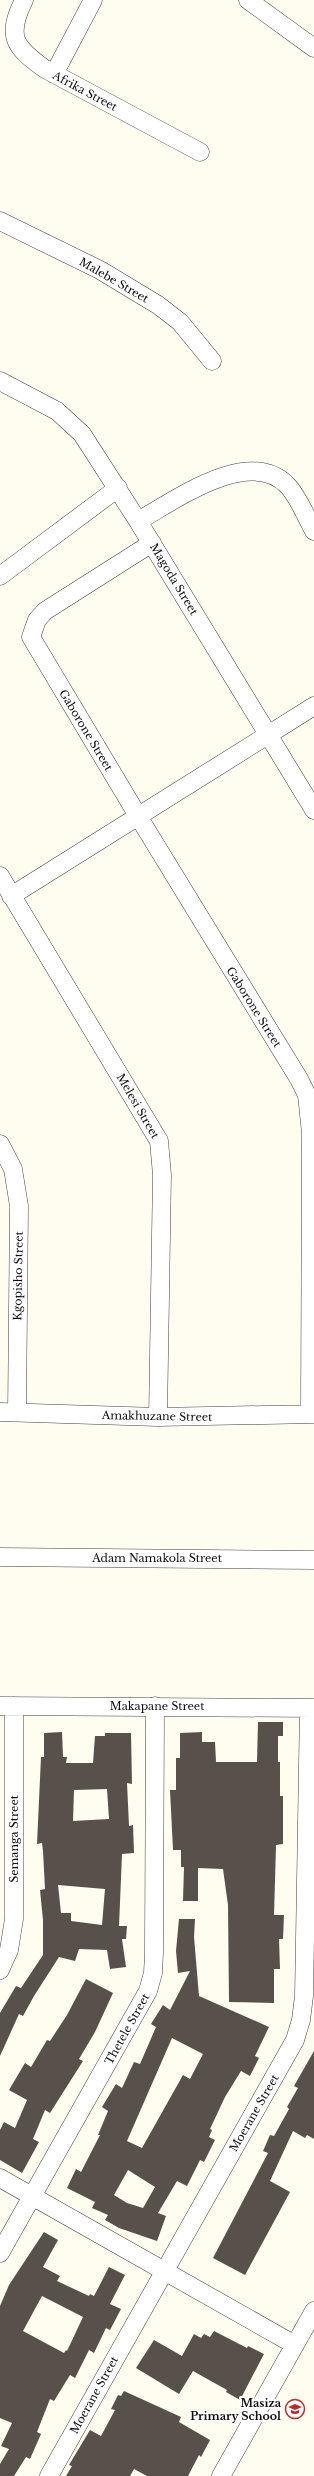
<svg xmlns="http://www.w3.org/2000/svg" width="314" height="2476" viewBox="0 0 314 2476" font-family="'Libre Baskerville',serif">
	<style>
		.building { fill: #57504b; fill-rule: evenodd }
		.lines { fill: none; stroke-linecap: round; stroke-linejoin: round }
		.minor-casing { stroke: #414141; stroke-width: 19 }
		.minor { stroke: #fff; stroke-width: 18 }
		.labels { text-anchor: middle; stroke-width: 4; stroke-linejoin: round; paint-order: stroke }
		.street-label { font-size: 11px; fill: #0e0e0e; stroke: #fff }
		.poi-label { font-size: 11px; font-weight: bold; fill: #0e0e0e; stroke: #fff; text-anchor: end }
	</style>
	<rect width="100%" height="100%" fill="#fffcf0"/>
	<path class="building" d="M258,1722H283V1736H278V1762H280V1796H283V1844L276,1845L274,1915H284L283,1939H279L280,1969H274V2003L229,2002L228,1905L223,1869L198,1868V1901H183L184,1867H181V1850H173L170,1790H176V1758H180V1733L202,1732V1742H215L216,1762H257Z
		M62,1732L63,1757H67L66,1763H93L95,1736H105V1733H131L132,1784L127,1783L129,1826L133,1825L134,1853L122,1854L119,1926H127L126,1939H122L126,1967L110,1969L107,1950L79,1949L75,1961L59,1957L34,1996L23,2016L19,2014L0,2056V2013L16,1986L21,1988L43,1955V1920L40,1890L45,1889L43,1851L42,1843L37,1844L41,1757H44V1733ZM107,1789L109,1819L73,1821L74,1790ZM58,1885L105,1889L102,1925L71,1921V1913H61Z
		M179,1919H195L194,1937L199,1996L269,2027L255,2056L259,2058L250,2076L241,2071L225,2097L210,2129L212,2130L209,2137L215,2140L204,2162L200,2160L187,2186L177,2181L158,2213L166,2216L157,2241L119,2228L105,2220L108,2215L92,2208L95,2202L67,2188L76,2169L81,2172L100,2135H98L108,2111L102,2107L116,2084L122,2088L134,2062L140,2064L156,2027L151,2024L163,2005L170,2010L190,1971L178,1973L176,1951ZM172,2038L203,2054L190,2079L183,2075L142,2148L127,2141ZM128,2170L155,2187L143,2208L127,2203L114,2195Z
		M86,1979L113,1993L95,2032L79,2059L83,2061L50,2113L45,2110L33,2139L39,2142L22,2173L0,2160V2130L4,2122L15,2128L27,2100L9,2090L25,2063L31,2067L47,2040L50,2041L67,2015Z
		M314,2051V2139L307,2135L305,2138L293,2131L270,2181L290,2192L245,2275L213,2258L268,2153L263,2151L270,2135L274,2136L289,2109L287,2107L298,2088L294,2086Z
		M44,2232L58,2240L43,2267L60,2276L57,2281L89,2296L90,2294L94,2296L109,2267L125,2275L110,2304L121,2309L110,2330L106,2328L94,2353L89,2350L75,2378L70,2375L54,2401L50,2399L37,2432L41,2434L30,2459L26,2457L14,2476H0V2464L9,2449L1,2446L12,2423L0,2418V2306L9,2285ZM42,2296L83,2317L67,2351L66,2350L64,2353L23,2331Z
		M214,2331L247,2348L248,2346L264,2354L240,2400L226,2392L227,2390L193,2371L179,2394L136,2368L154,2340L182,2356L194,2334L201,2338L204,2334L210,2337Z
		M124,2391L181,2417L179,2422L210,2440L201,2457L199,2455L188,2476H147L134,2469L130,2476H66L72,2466L69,2465L90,2430L101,2436L115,2410L111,2409L118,2395L121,2396Z"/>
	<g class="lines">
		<g class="minor-casing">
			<path id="minor" d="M24,0C6,36 14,47 45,69L200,152
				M248,0L314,48
				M54,74L93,0
				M0,221L100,270L158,305L180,322L212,361
				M0,381L57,411L82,434L138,521L314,810
				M138,521C174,501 250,445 288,486C299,498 306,517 314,531
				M152,543L45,611L37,620L31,637L138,816L299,1079L307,1095L311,1133L310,1414
				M0,576L118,488
				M0,876L159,1141L162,1175L158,1417
				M11,896L314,706
				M0,1144L13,1169L19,1206L17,1412
				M0,1412L158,1417L314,1414
				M0,1557L314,1560
				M0,1706L314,1708
				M0,1970L9,1950L14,1919V1706
				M0,2178L295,2345
				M0,2253L148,1991L153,1973L154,1953L155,1706
				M49,2476L295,2040L301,2020L304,1996L309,1708
				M221,2476L314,2311"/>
		</g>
		<use href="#minor" class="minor"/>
	</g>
	<defs>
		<g id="school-ring" transform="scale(1)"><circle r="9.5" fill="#fff" stroke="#bc292c" stroke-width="1.5"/><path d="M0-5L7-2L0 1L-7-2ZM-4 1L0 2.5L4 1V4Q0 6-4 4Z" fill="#bc292c"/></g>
	</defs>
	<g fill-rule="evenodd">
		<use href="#school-ring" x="295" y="2409"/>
	</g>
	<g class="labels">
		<g class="street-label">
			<text transform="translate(85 91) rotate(28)" y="4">Afrika Street</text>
			<text transform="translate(114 280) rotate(30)" y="4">Malebe Street</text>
			<text transform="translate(174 579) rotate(59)" y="4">Magoda Street</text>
			<text transform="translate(86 730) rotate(59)" y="4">Gaborone Street</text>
			<text transform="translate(254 1007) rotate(58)" y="4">Gaborone Street</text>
			<text transform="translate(138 1106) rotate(60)" y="4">Melesi Street</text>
			<text transform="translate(18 1276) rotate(-89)" y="4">Kgopisho Street</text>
			<text transform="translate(157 1416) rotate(1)" y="4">Amakhuzane Street</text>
			<text x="157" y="1562">Adam Namakola Street</text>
			<text x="157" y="1710">Makapane Street</text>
			<text transform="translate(14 1839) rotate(-90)" y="4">Semanga Street</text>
			<text transform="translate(127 2029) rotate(-61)" y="4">Thetele Street</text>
			<text transform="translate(254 2113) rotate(-60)" y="4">Moerane Street</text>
			<text transform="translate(94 2395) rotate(-61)" y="4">Moerane Street</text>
		</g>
		<g class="poi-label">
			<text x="281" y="2407">Masiza<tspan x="281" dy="13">Primary School</tspan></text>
		</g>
	</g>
</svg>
